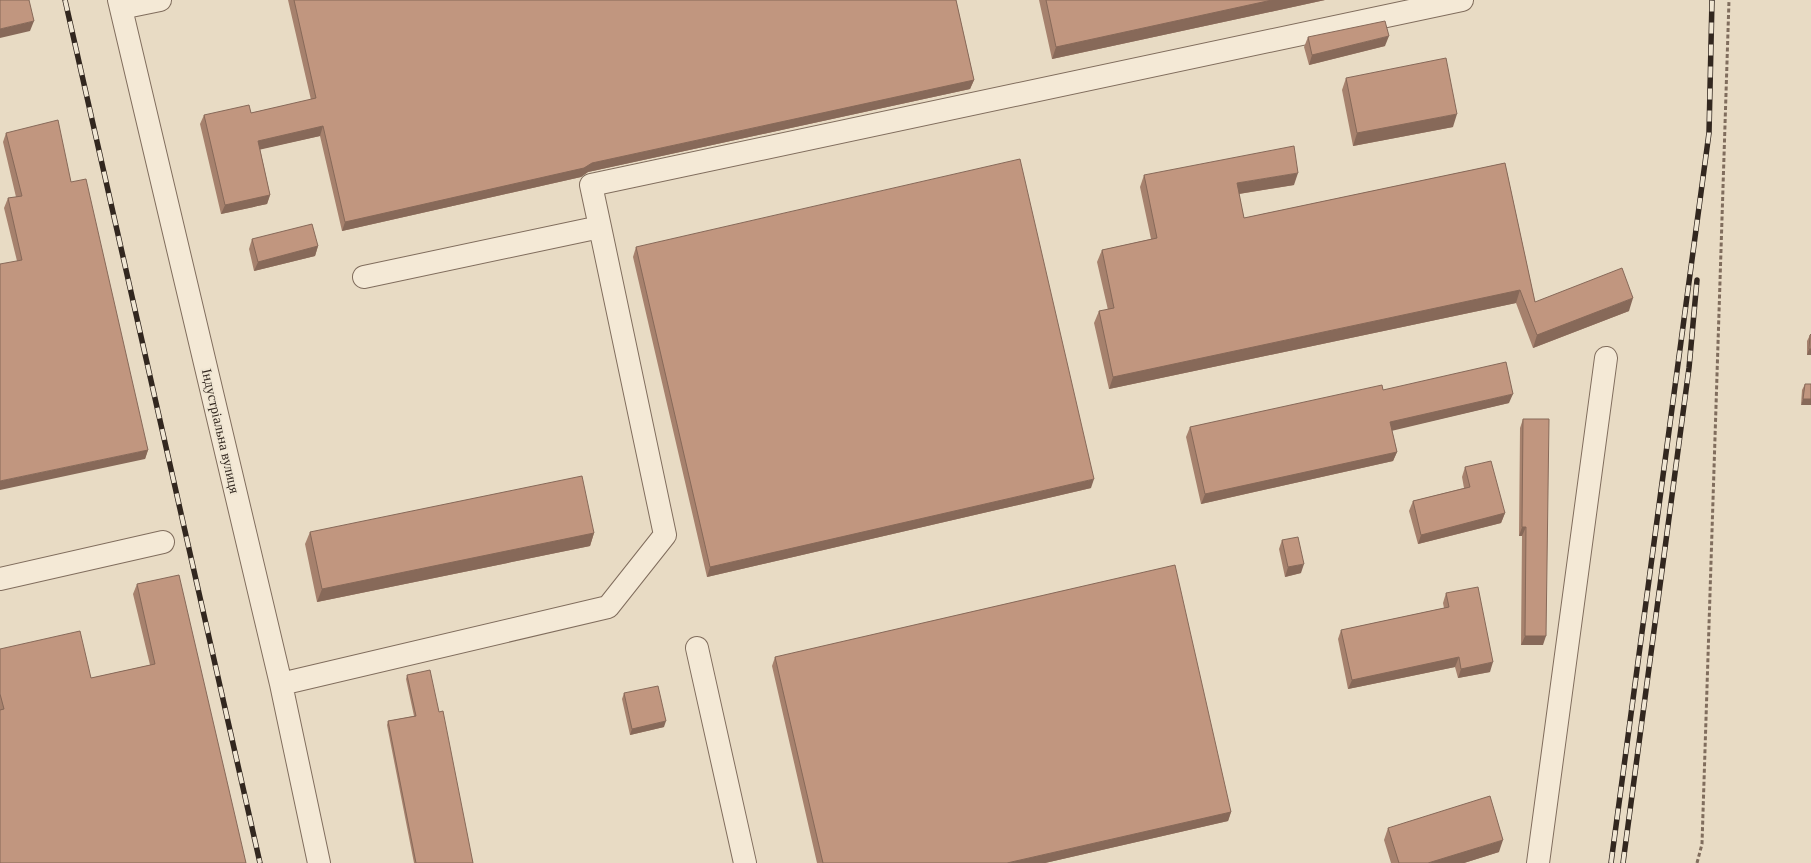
<svg xmlns="http://www.w3.org/2000/svg" width="1811" height="863" viewBox="0 0 1811 863" font-family="'Times New Roman',serif">
	<style>
		.lines { fill: none; stroke-linecap: round; stroke-linejoin: round }
		.minor-casing { stroke: #806d5d; stroke-width: 24 }
		.path { stroke: #806d5d; stroke-width: 3; stroke-dasharray: 4 2.5; stroke-linecap: butt }
		.minor { stroke: #f4e9d6; stroke-width: 22 }
		.rail-casing { stroke: #32271f; stroke-width: 5.5 }
		.rail { stroke: #f0e6d3; stroke-width: 4; stroke-dasharray: 11; stroke-linecap: butt }
		.wall { fill: #a6816d }
		.shaded-wall { fill: #876959 }
		.building { fill: #c1967f; stroke: #876959 }
		.labels { text-anchor: middle; stroke-width: 4; stroke-linejoin: round; paint-order: stroke }
		.street-label { font-size: 14px; fill: #32271f; stroke: #f0e6d3 }
	</style>
	<rect width="100%" height="100%" fill="#e8dbc4"/>
	<g class="lines">
		<g class="minor-casing">
			<path id="minor" d="M119,0L281,684L319,863
				M121,8L160,0
				M364,277L600,227L591,185L1462,0
				M0,579L163,542
				M697,648L745,863
				M281,684L608,607L665,535L600,227
				M1538,863L1606,358"/>
		</g>
		<path class="path" d="M1697,863L1702,844L1729,0"/>
		<use href="#minor" class="minor"/>
		<g class="rail-casing">
			<path id="rail" d="M65,0L260,863
				M1611,863L1709,133L1712,0
				M1623,863L1689,368L1697,280"/>
		</g>
		<use href="#rail" class="rail"/>
	</g>
	<path class="wall" d="M288,0H956L974,80L970,89L588,172L581,177L342,231L320,136L260,149L270,195L267,204L221,214L200,124L204,115L251,113L311,100Z
		M1039,0H1325L1052,59Z
		M1308,37L1385,46L1309,65L1304,47Z
		M1346,78L1453,127L1353,146L1342,90Z
		M6,133L71,182L148,450L145,459L17,261L4,208L8,198L16,197L3,142Z
		M1505,163L1535,302L1629,311L1533,348L1516,303L1109,389L1094,323L1099,311L1108,310L1097,262L1102,250L1151,239L1140,187L1144,175L1294,185L1239,194L1244,218Z
		M252,239L318,246L315,256L254,271L249,249Z
		M636,247L1091,488L707,577L633,257Z
		M1811,334V355H1807V341L1810,335Z
		M1805,384H1811L1801,405L1802,390Z
		M1383,390L1509,403L1392,430L1397,452L1393,461L1201,504L1186,437L1190,427Z
		M1523,419L1543,645H1521L1522,536H1519L1520,428Z
		M1465,467L1505,513L1501,523L1418,544L1409,511L1413,501L1464,488L1462,477Z
		M310,532L594,533L590,546L317,602L305,544Z
		M1282,540L1301,573L1285,577L1279,549Z
		M137,584L246,863H0V649L91,678L150,665L133,594Z
		M1446,593L1490,672L1458,678L1455,667L1348,689L1338,639L1341,630L1444,608L1443,603Z
		M775,657L1231,812L1228,821L1045,863H817L772,666Z
		M407,675L473,863H414L387,725L388,721L414,716L406,679Z
		M624,693L664,727L630,735L622,699Z
		M1388,828L1499,852L1464,863H1391L1384,840Z"/>
	<path class="shaded-wall" d="M1272,0H1325L1052,59L1056,47Z
		M34,21L30,31L0,38V29Z
		M1389,36L1385,46L1309,65L1312,55Z
		M974,80L970,89L588,172L581,177L342,231L345,222L592,163Z
		M1457,114L1453,127L1353,146L1357,133Z
		M323,126L320,136L254,151L258,141Z
		M1298,173L1294,185L1232,195L1237,183Z
		M270,195L267,204L221,214L225,205Z
		M318,246L315,256L254,271L258,262Z
		M1520,290L1516,303L1109,389L1113,377Z
		M1633,298L1629,311L1533,348L1537,335Z
		M1809,349H1811V355H1807Z
		M1513,394L1509,403L1387,432L1390,422Z
		M1803,399H1811V405H1801Z
		M148,450L145,459L0,490V481Z
		M1397,452L1393,461L1201,504L1205,494Z
		M1094,479L1091,488L707,577L710,567Z
		M1505,513L1501,523L1418,544L1421,535Z
		M1522,527H1526L1522,536H1519Z
		M594,533L590,546L317,602L322,589Z
		M1304,564L1301,573L1285,577L1288,567Z
		M1525,636H1546L1543,645H1521Z
		M1459,657L1455,667L1348,689L1352,680Z
		M1493,662L1490,672L1458,678L1461,669Z
		M666,721L664,727L630,735L632,729Z
		M1231,812L1228,821L1045,863H1007Z
		M1503,840L1499,852L1464,863H1428Z"/>
	<path class="building" d="M0,0H29L34,21L0,29Z
		M294,0H956L974,80L592,163L584,168L345,222L323,126L258,141L270,195L225,205L204,115L249,105L251,113L316,98Z
		M1046,0H1272L1056,47Z
		M1385,21L1389,36L1312,55L1308,37Z
		M1446,58L1457,114L1357,133L1346,78Z
		M58,120L71,182L86,179L148,450L0,481V264L22,260L8,198L22,196L6,133Z
		M1294,146L1298,173L1237,183L1244,218L1505,163L1535,302L1622,268L1633,298L1537,335L1520,290L1113,377L1099,311L1114,308L1102,250L1157,238L1144,175Z
		M1020,159L1094,479L710,567L636,247Z
		M312,224L318,246L258,262L252,239Z
		M1811,334V349H1809L1810,335Z
		M1506,362L1513,394L1390,422L1397,452L1205,494L1190,427L1382,385L1383,390Z
		M1805,384H1811V399H1803Z
		M1523,419H1549L1546,636H1525L1526,527H1522Z
		M1491,461L1505,513L1421,535L1413,501L1470,487L1465,467Z
		M582,476L594,533L322,589L310,532Z
		M1298,537L1304,564L1288,567L1282,540Z
		M1175,565L1231,812L1007,863H823L775,657Z
		M179,575L246,863H0V710L4,709L0,694V649L80,631L91,678L155,664L137,584Z
		M1478,587L1493,662L1461,669L1459,657L1352,680L1341,630L1449,607L1446,593Z
		M430,670L439,712L443,711L473,863H416L388,721L416,716L407,675Z
		M658,686L666,721L632,729L624,693Z
		M1490,796L1503,840L1428,863H1399L1388,828Z"/>
	<g class="labels">
		<g class="street-label">
			<text transform="translate(221 431) rotate(77)" y="5">Індустріальна вулиця</text>
		</g>
	</g>
</svg>
